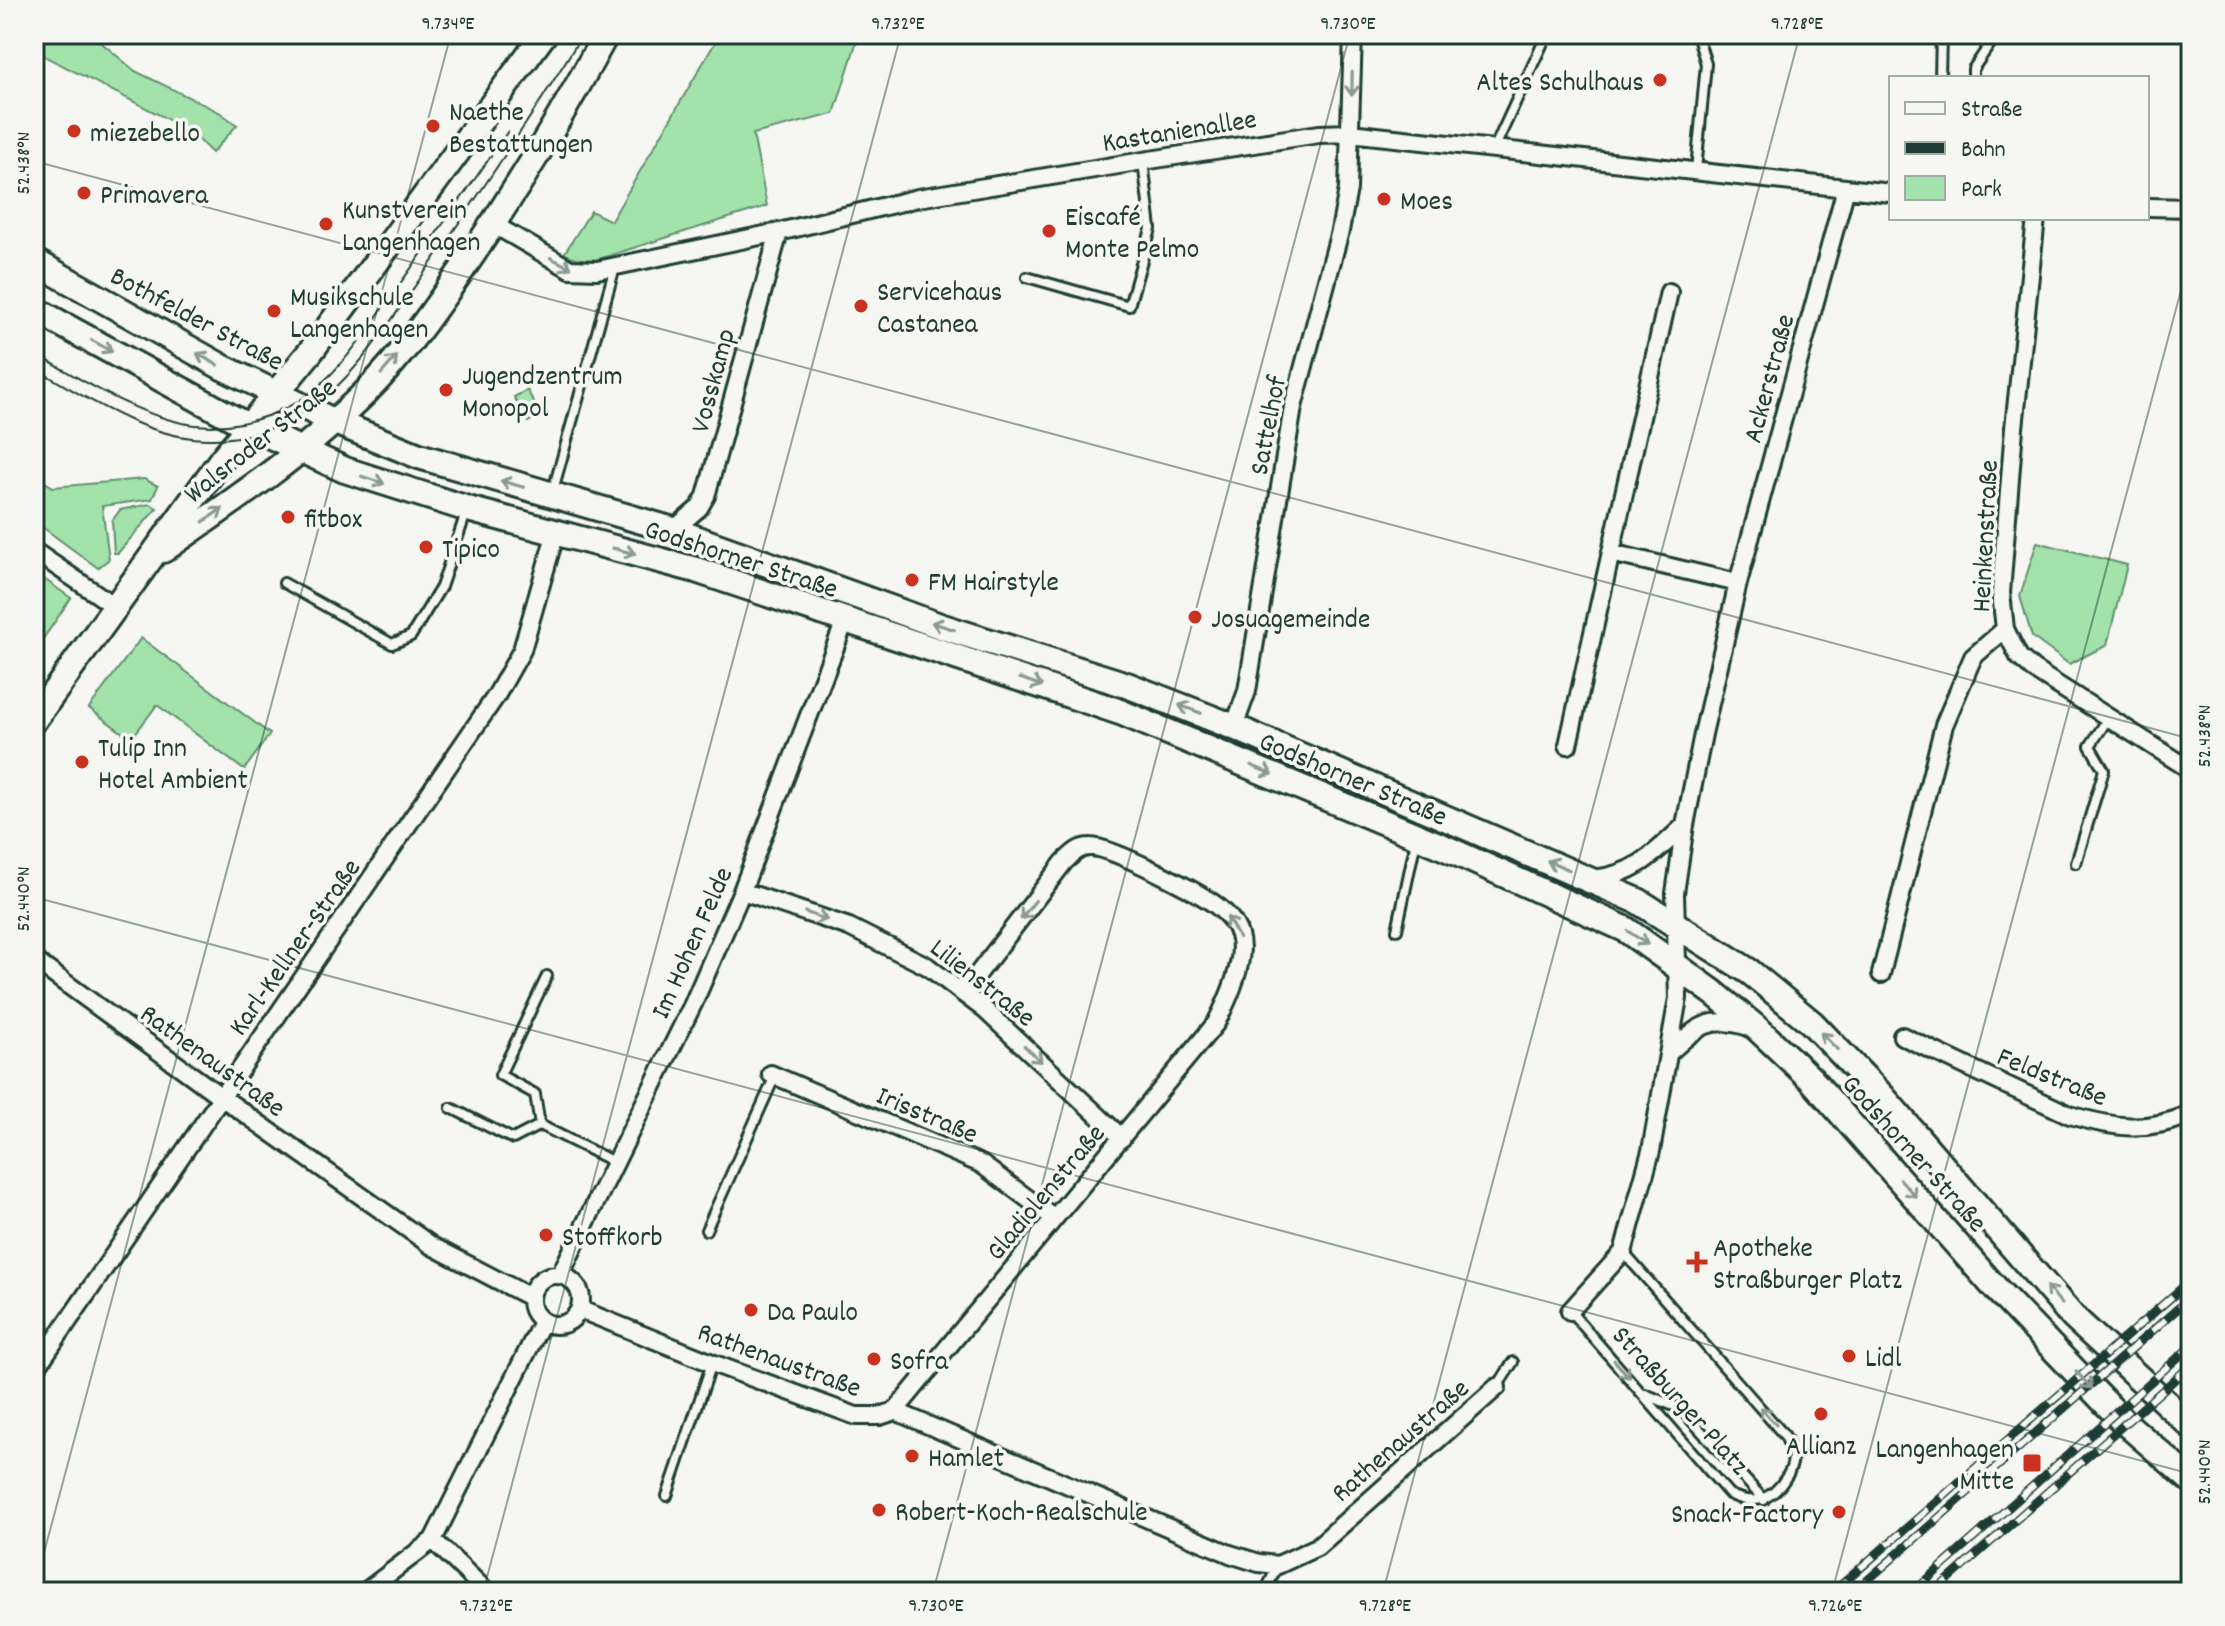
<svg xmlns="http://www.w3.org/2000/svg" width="2225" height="1626" viewBox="0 0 2225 1626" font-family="Dekko,sans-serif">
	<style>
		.green { fill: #a3e2aa; stroke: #61906f; stroke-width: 2 }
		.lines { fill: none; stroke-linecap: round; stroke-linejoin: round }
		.lane-casing { stroke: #1f3d34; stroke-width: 14 }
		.street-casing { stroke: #1f3d34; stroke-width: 22 }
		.secondary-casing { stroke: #1f3d34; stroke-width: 30 }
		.lane { stroke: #f6f6f2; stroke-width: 8 }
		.street { stroke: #f6f6f2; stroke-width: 16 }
		.secondary { stroke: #f6f6f2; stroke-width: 24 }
		.tram { stroke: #1f3d34; stroke-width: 2 }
		.rail-casing { stroke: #1f3d34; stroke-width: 9 }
		.rail { stroke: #f6f6f2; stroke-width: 6; stroke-dasharray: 18; stroke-linecap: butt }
		.oneway { stroke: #8a9a93 }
		.ticks { fill: none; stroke: #1f3d34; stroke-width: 2; stroke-opacity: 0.45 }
		.poi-dot { fill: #c8321e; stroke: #f6f6f2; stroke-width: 3 }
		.labels { text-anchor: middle; stroke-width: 7; stroke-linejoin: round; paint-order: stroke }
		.poi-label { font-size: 28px; fill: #1f3d34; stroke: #f6f6f2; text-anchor: start }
		.street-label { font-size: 28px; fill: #1f3d34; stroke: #f6f6f2 }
		.neatline { fill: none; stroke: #1f3d34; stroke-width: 3 }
		.ticks-label { font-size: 20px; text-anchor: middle; fill: #1f3d34 }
	</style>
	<rect width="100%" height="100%" fill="#f6f6f2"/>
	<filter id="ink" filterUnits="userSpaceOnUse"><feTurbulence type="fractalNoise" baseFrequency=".0125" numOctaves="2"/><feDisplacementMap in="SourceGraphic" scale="16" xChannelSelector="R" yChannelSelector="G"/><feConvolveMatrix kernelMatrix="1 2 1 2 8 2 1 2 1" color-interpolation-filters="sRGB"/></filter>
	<g filter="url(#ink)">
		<path class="green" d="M34,34H91L135,71L219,112L237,125L212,153L196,137L162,116L34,51Z
			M720,34H859L834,114L753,134L767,206L589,262L564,254L591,211L611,221Z
			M527,390L541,415L528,422L514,397Z
			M34,475L53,487L144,479L158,486L152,499L102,506L109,559L98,568L34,521Z
			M150,504L157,508L118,553H114L112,521L120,510Z
			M2037,542L2127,565L2107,645L2069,664L2032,637L2020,596Z
			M34,572L71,598L34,652Z
			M141,638L270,734L244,770L157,705L131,739L89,708Z"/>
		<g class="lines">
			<g class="lane-casing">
				<path id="lane" d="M1940,78L1941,34
					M1973,78V69L1997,34
					M1494,149L1547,34
					M1696,170L1706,64L1697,34
					M1027,277L1129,306L1151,229L1143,161
					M552,494L615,267
					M284,583L392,644L411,636L441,587L466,513
					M2076,863L2104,770L2090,746L2109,717
					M1397,930L1416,840
					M547,976L500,1075L535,1094L540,1125L616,1163
					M451,1108L513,1139L540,1125
					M706,1230L775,1076
					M1570,1311L1729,1494C1752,1506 1771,1501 1785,1479C1790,1472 1794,1462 1792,1454C1791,1448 1787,1441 1785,1436L1623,1252
					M1497,1387L1513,1362
					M1645,1394L1681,1409L1764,1500
					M667,1496L712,1363
					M1265,1592L1278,1565"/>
			</g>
			<g class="street-casing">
				<path id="street" d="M2147,207L2191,208
					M493,224L570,269L597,270L779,232L918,198L1143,161L1319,134L1350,133L1891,193
					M673,530L699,508L706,496L779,232
					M34,551L116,607
					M1611,553L1738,583
					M2005,629L2019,657L2034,670L2191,770
					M1234,727L1247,691L1293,407L1340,231L1348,189L1353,34
					M1568,745L1669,292
					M1593,879C1635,875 1655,853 1685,825
					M742,891L849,927L927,966L985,1010L1122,1138
					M34,960L220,1096L432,1246L530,1297
					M1881,974L1944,725L1973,657L2005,629L2001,593L2014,428L2036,218
					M1902,1036L2070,1115C2115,1128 2146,1133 2191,1114
					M1670,1052C1698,1026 1710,1015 1749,1027
					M771,1074L981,1164L1054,1218
					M561,1273L693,1004L742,891L845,621
					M531 1300a25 25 0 1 1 50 0a25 25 0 1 1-50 0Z
					M581,1310L712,1363L856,1416H880L895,1411L1230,1554L1259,1563L1278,1565L1317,1547L1497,1387
					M1570,1311L1623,1252L1651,1151L1678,998L1675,893L1685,825L1703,734L1738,583L1846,188
					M34,1371L496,696L522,650L556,532
					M895,1411L1216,1023C1227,1002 1247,959 1239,935C1236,924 1226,913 1217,906C1199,892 1110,846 1090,847C1078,847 1072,855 1064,862L964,992
					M433,1540L487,1592
					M365,1592L433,1540L542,1322"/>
			</g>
			<g class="secondary-casing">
				<path id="secondary" d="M34,261L222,367L335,422L419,456L673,530L943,627L1127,685L1234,727L1638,901L1750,972L1812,1023L1883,1097L2073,1317L2191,1426
					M34,309L242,423L345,470L468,509L696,570L1120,712L1441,846L1625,929L1714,993L1759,1030L1811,1079L1997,1290L2122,1420L2191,1480
					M163,550C234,501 304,453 365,393C405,353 438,305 470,258C519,186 565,111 606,34
					M34,720L222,459L311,351L544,34"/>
			</g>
			<use href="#lane" class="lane"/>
			<use href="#street" class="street"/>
			<use href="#secondary" class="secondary"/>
			<path class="tram" d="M34,353C81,379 129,411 182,423C220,431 261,422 294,404C339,378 369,326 399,285C436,234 473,183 508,131
				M34,368C88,398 147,440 212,439C246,439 280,428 309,409C355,379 391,320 422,276C478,197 532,116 583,34"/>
			<g class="rail-casing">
				<path id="rail" d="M1833,1592L2191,1280
					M1854,1592L2191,1297
					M1913,1592L2191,1346
					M1934,1592L2191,1365"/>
			</g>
			<use href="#rail" class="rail"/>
		</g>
		<defs><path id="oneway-shaft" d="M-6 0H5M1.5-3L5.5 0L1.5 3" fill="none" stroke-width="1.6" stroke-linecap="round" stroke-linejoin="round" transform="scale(2)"/></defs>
		<g class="oneway">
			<use href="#oneway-shaft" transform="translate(1352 84) rotate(91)"/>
			<use href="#oneway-shaft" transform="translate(561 263) rotate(27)"/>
			<use href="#oneway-shaft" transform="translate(102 346) rotate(29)"/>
			<use href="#oneway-shaft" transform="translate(207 359) rotate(-150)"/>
			<use href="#oneway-shaft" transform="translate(389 365) rotate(-49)"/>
			<use href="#oneway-shaft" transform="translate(373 480) rotate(18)"/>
			<use href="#oneway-shaft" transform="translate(512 484) rotate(-164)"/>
			<use href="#oneway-shaft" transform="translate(213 515) rotate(-35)"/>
			<use href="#oneway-shaft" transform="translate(624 551) rotate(15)"/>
			<use href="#oneway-shaft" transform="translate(943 626) rotate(-162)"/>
			<use href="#oneway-shaft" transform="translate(1031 682) rotate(19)"/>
			<use href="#oneway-shaft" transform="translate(1190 709) rotate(-159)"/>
			<use href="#oneway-shaft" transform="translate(1262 770) rotate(23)"/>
			<use href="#oneway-shaft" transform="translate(1558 865) rotate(-157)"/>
			<use href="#oneway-shaft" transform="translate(1028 910) rotate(128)"/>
			<use href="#oneway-shaft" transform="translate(816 916) rotate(19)"/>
			<use href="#oneway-shaft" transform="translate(1233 927) rotate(-119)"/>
			<use href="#oneway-shaft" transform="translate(1638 938) rotate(34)"/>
			<use href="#oneway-shaft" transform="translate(1829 1041) rotate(-134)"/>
			<use href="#oneway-shaft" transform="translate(1033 1054) rotate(43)"/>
			<use href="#oneway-shaft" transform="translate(1908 1188) rotate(49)"/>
			<use href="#oneway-shaft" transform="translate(2054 1295) rotate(-131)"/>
			<use href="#oneway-shaft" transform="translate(1622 1369) rotate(48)"/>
			<use href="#oneway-shaft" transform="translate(2084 1380) rotate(46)"/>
			<use href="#oneway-shaft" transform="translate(1768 1416) rotate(-132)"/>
		</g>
	</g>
	<path class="ticks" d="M34,161L2191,739M34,897L2191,1474M34,1590L451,34M483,1592L901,34M933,1592L1350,34M1383,1592L1800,34M1832,1592L2191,253"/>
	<g class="poi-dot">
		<circle cx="1660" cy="80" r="8"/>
		<circle cx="433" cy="126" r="8"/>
		<circle cx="74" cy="131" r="8"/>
		<circle cx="84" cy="193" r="8"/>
		<circle cx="1384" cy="199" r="8"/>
		<circle cx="326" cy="224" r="8"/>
		<circle cx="1049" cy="231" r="8"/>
		<circle cx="861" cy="306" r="8"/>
		<circle cx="274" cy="311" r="8"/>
		<circle cx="446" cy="390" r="8"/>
		<circle cx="288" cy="517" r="8"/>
		<circle cx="426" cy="547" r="8"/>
		<circle cx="912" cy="580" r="8"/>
		<circle cx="1195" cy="617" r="8"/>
		<circle cx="82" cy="762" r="8"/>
		<circle cx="546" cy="1235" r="8"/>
		<path d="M1693 1250h8v8h8v8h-8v8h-8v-8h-8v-8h8z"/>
		<circle cx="751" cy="1310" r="8"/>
		<circle cx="1849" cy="1356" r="8"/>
		<circle cx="874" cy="1359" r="8"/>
		<circle cx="1821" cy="1414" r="8"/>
		<circle cx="912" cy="1456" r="8"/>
		<rect x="2022" y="1453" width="20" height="20" rx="4"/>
		<circle cx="879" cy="1510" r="8"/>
		<circle cx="1839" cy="1512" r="8"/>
	</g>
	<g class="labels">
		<g class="poi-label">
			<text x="1644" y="90" text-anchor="end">Altes Schulhaus</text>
			<text x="449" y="120">Naethe<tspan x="449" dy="32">Bestattungen</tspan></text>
			<text x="90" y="141">miezebello</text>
			<text x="100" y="203">Primavera</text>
			<text x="1400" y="209">Moes</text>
			<text x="342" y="218">Kunstverein<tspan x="342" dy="32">Langenhagen</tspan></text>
			<text x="1065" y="225">Eiscafé<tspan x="1065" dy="32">Monte Pelmo</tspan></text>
			<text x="877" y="300">Servicehaus<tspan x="877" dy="32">Castanea</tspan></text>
			<text x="290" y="305">Musikschule<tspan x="290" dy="32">Langenhagen</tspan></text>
			<text x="462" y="384">Jugendzentrum<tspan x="462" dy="32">Monopol</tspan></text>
			<text x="304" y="527">fitbox</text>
			<text x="442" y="557">Tipico</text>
			<text x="928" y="590">FM Hairstyle</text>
			<text x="1211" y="627">Josuagemeinde</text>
			<text x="98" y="756">Tulip Inn<tspan x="98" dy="32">Hotel Ambient</tspan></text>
			<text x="562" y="1245">Stoffkorb</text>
			<text x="1713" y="1256">Apotheke<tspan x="1713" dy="32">Straßburger Platz</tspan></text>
			<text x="767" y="1320">Da Paulo</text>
			<text x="1865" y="1366">Lidl</text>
			<text x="890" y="1369">Sofra</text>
			<text x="1821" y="1454" text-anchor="middle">Allianz</text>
			<text x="2014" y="1457" text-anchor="end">Langenhagen<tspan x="2014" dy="32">Mitte</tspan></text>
			<text x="928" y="1466">Hamlet</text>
			<text x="895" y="1520">Robert-Koch-Realschule</text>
			<text x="1823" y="1522" text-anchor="end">Snack-Factory</text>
		</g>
		<g class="street-label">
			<text transform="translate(1179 129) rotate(-9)" y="10">Kastanienallee</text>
			<text transform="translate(198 317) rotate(28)" y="10">Bothfelder Straße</text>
			<text transform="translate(1767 378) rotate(-75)" y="10">Ackerstraße</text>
			<text transform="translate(711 380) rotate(-75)" y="10">Vosskamp</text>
			<text transform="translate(1266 425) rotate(-79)" y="10">Sattelhof</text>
			<text transform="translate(259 439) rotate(-38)" y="10">Walsroder Straße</text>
			<text transform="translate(1983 536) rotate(-87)" y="10">Heinkenstraße</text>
			<text transform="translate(742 557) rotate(18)" y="10">Godshorner Straße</text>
			<text transform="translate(1354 777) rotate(23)" y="10">Godshorner Straße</text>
			<text transform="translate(690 942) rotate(-66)" y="10">Im Hohen Felde</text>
			<text transform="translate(293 946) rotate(-55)" y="10">Karl-Kellner-Straße</text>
			<text transform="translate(984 981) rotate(38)" y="10">Lilienstraße</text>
			<text transform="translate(214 1059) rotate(36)" y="10">Rathenaustraße</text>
			<text transform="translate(2053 1075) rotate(22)" y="10">Feldstraße</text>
			<text transform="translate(928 1113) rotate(23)" y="10">Irisstraße</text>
			<text transform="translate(1916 1152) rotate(48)" y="10">Godshorner Straße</text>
			<text transform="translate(1044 1191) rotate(-50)" y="10">Gladiolenstraße</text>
			<text transform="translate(780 1358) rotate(20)" y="10">Rathenaustraße</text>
			<text transform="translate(1682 1399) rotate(48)" y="10">Straßburger Platz</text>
			<text transform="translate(1399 1439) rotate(-41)" y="10">Rathenaustraße</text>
		</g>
	</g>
	<rect width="2225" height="1626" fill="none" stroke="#f6f6f2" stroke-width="88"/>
	<rect x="1889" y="76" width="260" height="144" fill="#f6f6f2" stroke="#a0aca6" stroke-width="2"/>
	<rect x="1905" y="102" width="40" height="12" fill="#f6f6f2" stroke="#a0aca6" stroke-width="2"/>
	<text x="1961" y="116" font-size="24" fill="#1f3d34">Straße</text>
	<rect x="1905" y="142" width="40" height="12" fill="#1f3d34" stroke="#a0aca6" stroke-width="2"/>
	<text x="1961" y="156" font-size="24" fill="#1f3d34">Bahn</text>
	<rect x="1905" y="176" width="40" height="24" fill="#a3e2aa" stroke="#a0aca6" stroke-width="2"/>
	<text x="1961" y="196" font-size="24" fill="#1f3d34">Park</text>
	<rect x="44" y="44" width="2137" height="1538" class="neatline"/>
	<g class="ticks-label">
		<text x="448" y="29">9.734°E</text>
		<text x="898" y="29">9.732°E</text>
		<text x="1348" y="29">9.730°E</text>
		<text x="1797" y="29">9.728°E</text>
		<text transform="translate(22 163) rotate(-90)" y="7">52.438°N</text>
		<text transform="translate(2203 736) rotate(-90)" y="7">52.438°N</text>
		<text transform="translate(22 899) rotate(-90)" y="7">52.440°N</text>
		<text transform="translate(2203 1472) rotate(-90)" y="7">52.440°N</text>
		<text x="486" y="1611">9.732°E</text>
		<text x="936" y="1611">9.730°E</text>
		<text x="1385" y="1611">9.728°E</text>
		<text x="1835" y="1611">9.726°E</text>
	</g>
</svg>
